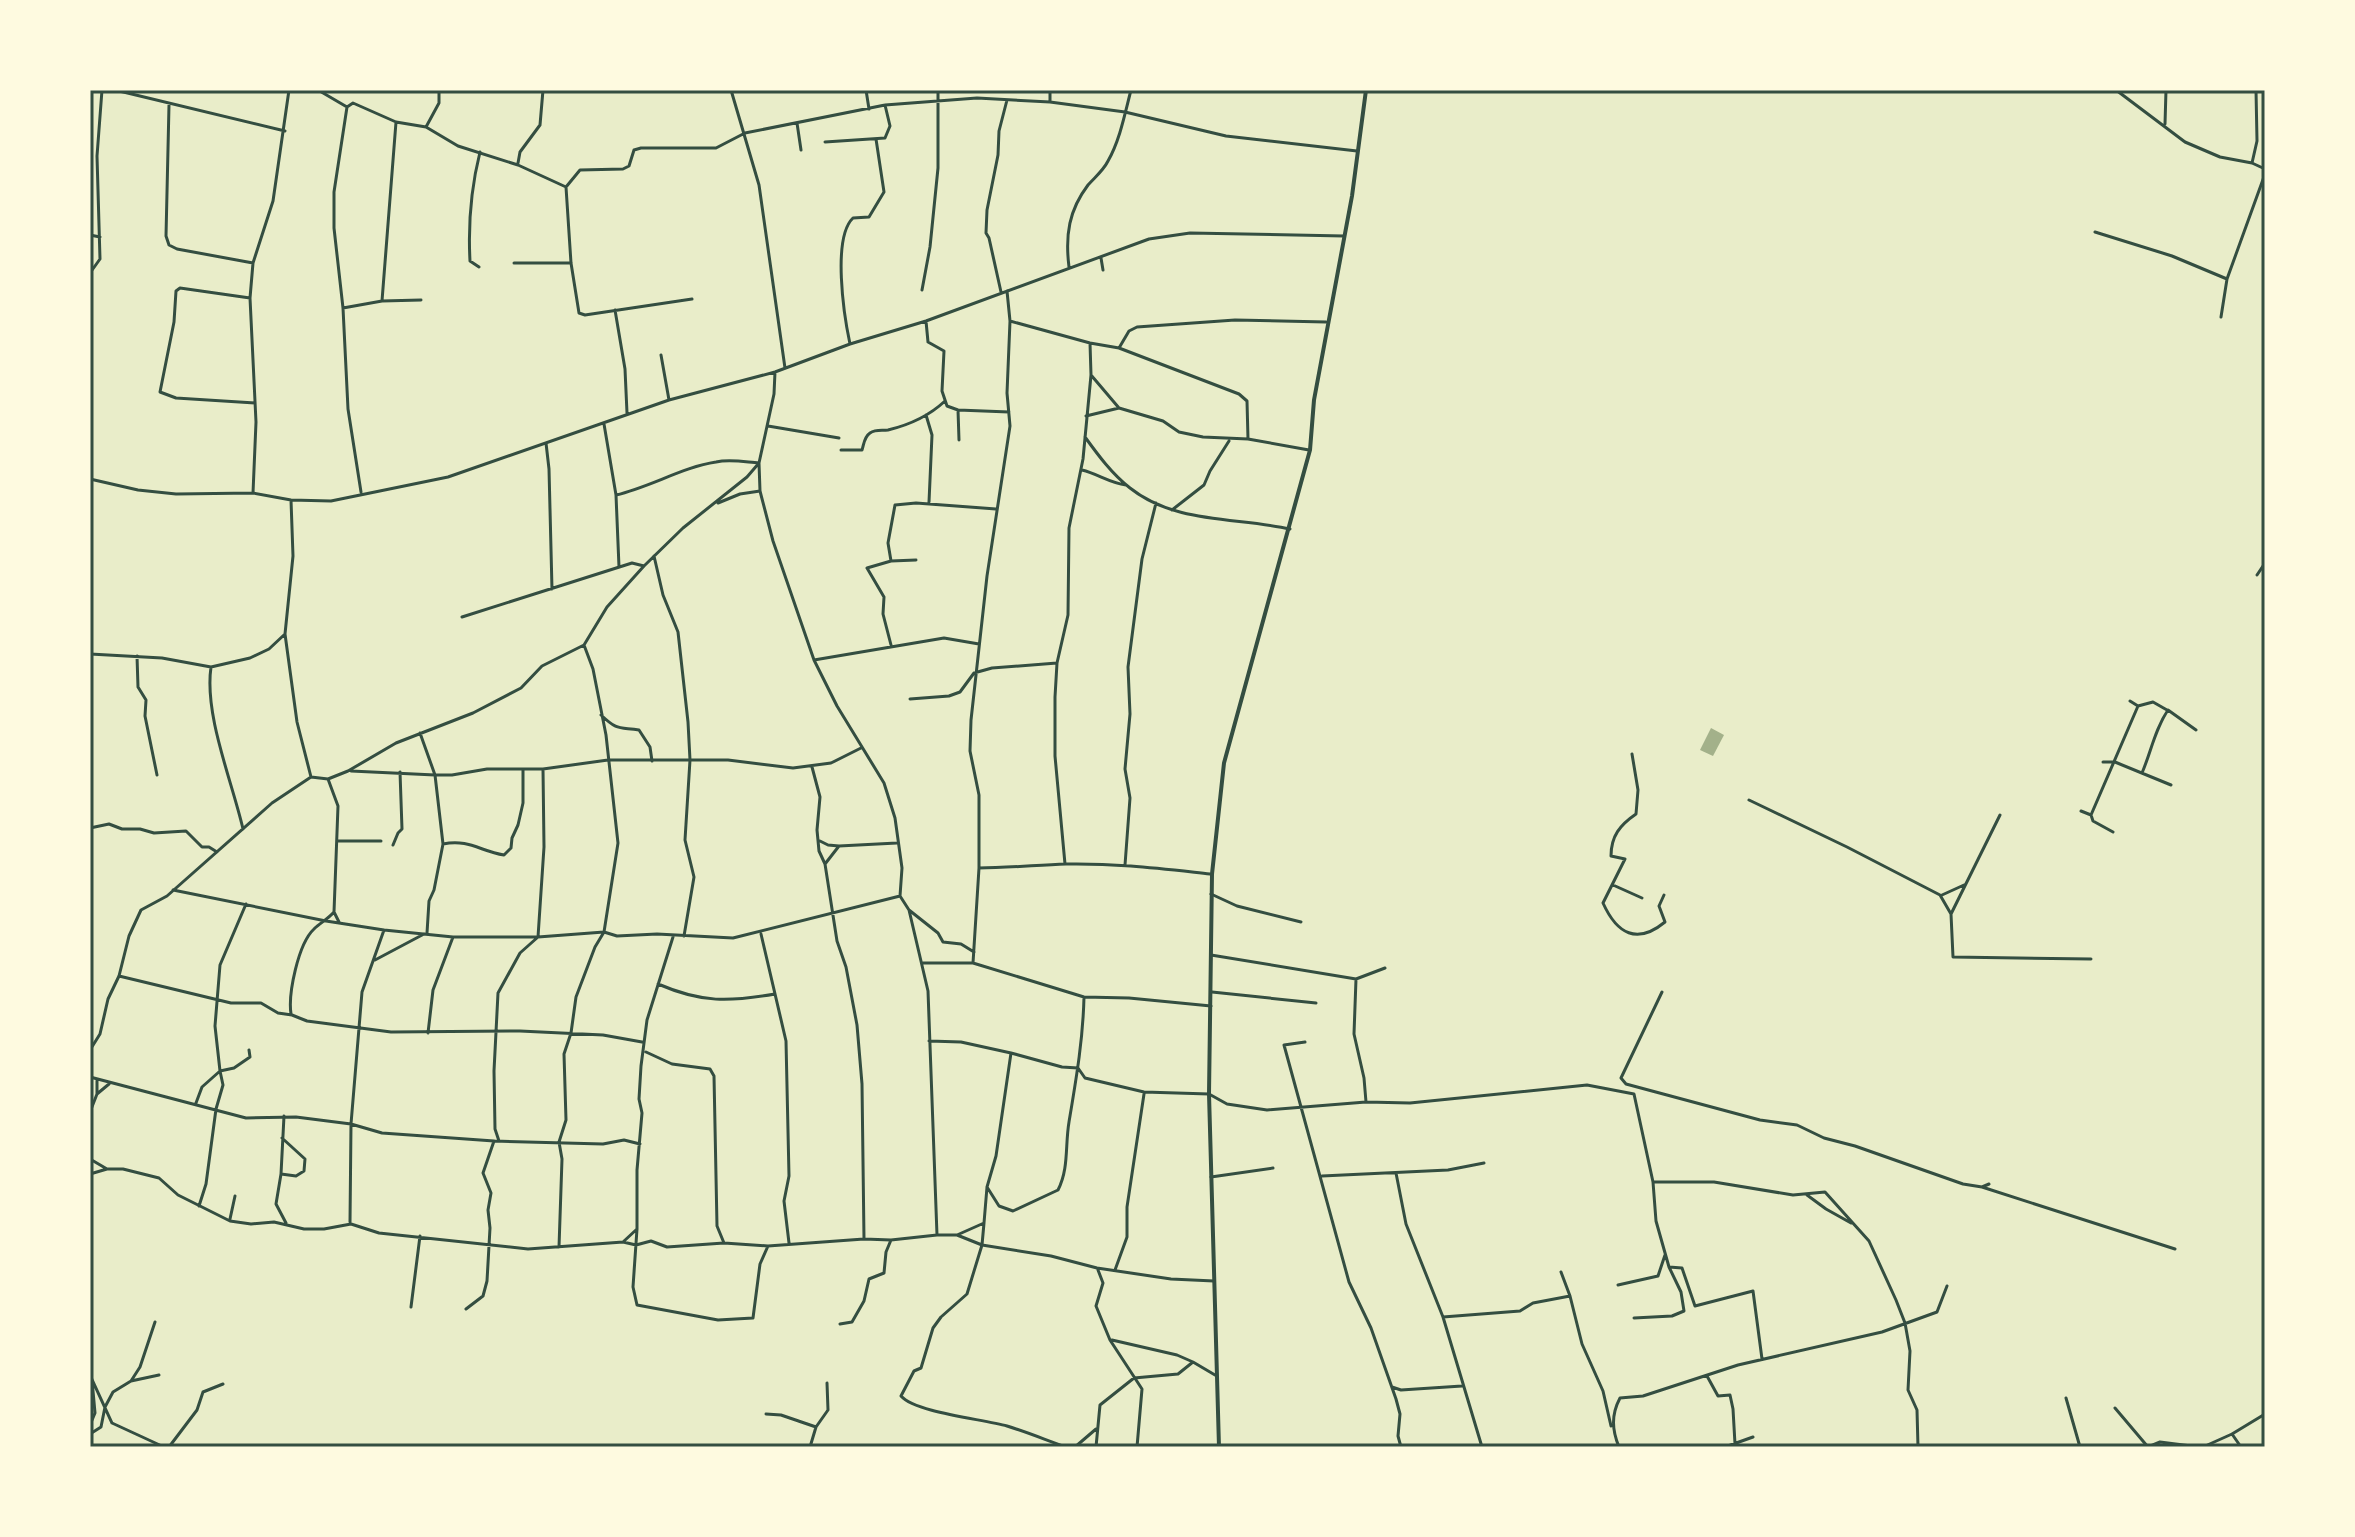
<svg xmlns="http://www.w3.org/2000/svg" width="2355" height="1537" viewBox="0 0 2355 1537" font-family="Raleway,sans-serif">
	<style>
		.water { fill: #a3b18a }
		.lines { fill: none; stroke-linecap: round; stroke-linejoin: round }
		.minor { stroke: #344e41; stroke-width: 3 }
		.tertiary { stroke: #344e41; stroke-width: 4 }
		.neatline { fill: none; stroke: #344e41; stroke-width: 3 }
	</style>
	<rect width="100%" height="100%" fill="#e9edc9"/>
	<path class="water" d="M1711,728L1724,735L1713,756L1700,750Z"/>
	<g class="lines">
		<path class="minor" d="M115,90L285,131
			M318,90L347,107L353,103L396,122L426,127L458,146L518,165L566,187L571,263L579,313L585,315L692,299
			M731,90L759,185L785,368
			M866,90L869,109
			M2116,90L2185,142L2220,157L2252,163
			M2256,90L2257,141L2252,163L2265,169
			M1050,102V90
			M169,105L166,236L169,245L177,249L253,263
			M347,107L334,192V228L343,308L348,409L361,492
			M797,123L801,150
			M2165,124L2166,90
			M426,127L439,103V90
			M825,142L885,138L890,126L885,105
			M518,163L520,152L540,125L543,90
			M566,187L580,170L623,169L629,166L634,150L641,148H716L745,133L885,105L977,98L1050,102L1125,112L1226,136L1357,151
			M2095,232L2172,256L2227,279L2265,174
			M90,235L100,237
			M1101,258L1103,270
			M514,263H570
			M479,267L470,261C468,224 471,188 480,152
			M1069,267C1065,235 1069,210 1088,185C1095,177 1103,171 1108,161C1120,140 1125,113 1131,90
			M90,273L100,259L97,156L102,90
			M922,290L930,247L938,168V90
			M1007,291L1010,321L1007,393L1010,426L987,576L971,720L970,751L979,795V868L973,963L1084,997L1129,998L1211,1006
			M1001,292L989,238L986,233L987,210L998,155L999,131L1007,100
			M250,298L180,288L176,291L174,322L160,392L176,398L255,403
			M382,301L396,122
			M343,308L382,301L421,300
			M615,310L625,369L627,413
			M2221,317L2227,279
			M926,321L928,342L944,351L942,391L947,406L958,410L1009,412
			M1010,321L1090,343L1119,348L1239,394L1247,401L1248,439
			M850,344C844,316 832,238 853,218L869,217L884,192L876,139
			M1119,348L1129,331L1137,327L1235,320L1326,322
			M661,355L669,400
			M1091,375L1119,408
			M958,410L959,440
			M926,415L932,435L929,502
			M1086,416L1119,408L1163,421L1179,432L1203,437L1248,439L1309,450
			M604,424L616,495L619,567
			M768,426L839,438
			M1085,437C1098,455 1112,474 1130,488C1175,524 1237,517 1290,529
			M546,443L549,469L552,589
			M841,450H862C864,444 864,437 870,433C876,429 882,431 888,430C909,425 930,415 945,401
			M1082,470C1098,474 1110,483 1126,485
			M90,479L138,490L176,494L253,493L291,500L331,501L448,477L669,400L775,372L850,344L926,321L1149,239L1190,233L1344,236
			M253,493L256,422L250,298L253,263L273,201L289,90
			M616,495C650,487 683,467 716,462C730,459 745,462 759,463L760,491L773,541L814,660L837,706L884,783L895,818L902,868L900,896L909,910L928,991L937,1235
			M718,503L740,494L760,491
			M1172,510L1204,485L1210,471L1229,441
			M654,556L663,595L678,632L688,722L690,760L685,840L694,877L684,936
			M891,561L888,543L895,505L916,503L996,509
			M2257,575L2265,563
			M462,617L632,563L644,566
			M285,634L297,722L311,777
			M891,645L883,614L884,597L867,568L891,561L916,560
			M90,654L162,658L211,667L250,658L269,649L285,634L293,556L291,500
			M137,656L138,687L146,700L145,716L157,775
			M814,660L944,638L979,644
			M211,667C204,715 232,781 243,829
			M910,699L949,696L960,692L974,673L992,668L1057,663
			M2130,701L2138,706L2153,702L2167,710
			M601,715C618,731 618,727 639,730L650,747L652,761
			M420,733L435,775H452L487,769H543L608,760H728L793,768L831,763L861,748
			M1632,754L1638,790L1636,814C1620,825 1611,836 1611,856L1625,859L1603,903C1617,934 1637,945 1665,922L1659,906L1664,895
			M2103,762H2115L2171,785
			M812,767L820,797L817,830L819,851L825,864
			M351,771L435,775L443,844L434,890L429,901L427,933
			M2142,773C2151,752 2155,729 2168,710L2196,730
			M328,779L338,806L334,912L339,922
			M1749,800L1847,847L1940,895L1951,914
			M2081,811L2091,815L2138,706
			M2000,815L1951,914L1953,957L2091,959
			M2091,815L2093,821L2113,832
			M90,828L109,824L122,829H140L154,833L186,831L202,847H209L217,852
			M337,841H381
			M820,841L828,845L839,846
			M443,844C469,839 480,851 504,855L511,848L512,838L518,825L523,803V769
			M393,845L398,833L402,829L400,772
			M1065,864L1055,756V697L1057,663L1068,615L1069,528L1083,459L1091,375L1090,343
			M1125,865L1130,798L1125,769L1130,714L1128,667L1142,559L1156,503
			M979,868C1008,868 1037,865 1066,864C1115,863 1163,869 1210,874
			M1613,885L1642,898
			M173,890L326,921L384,930L362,992L351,1124L350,1222
			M1211,894L1237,906L1301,922
			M1942,895L1964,885
			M909,910L938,933L943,942L961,944L974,952
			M384,930L453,937H538L604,932L617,936L657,934L733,938L900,896
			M761,934L786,1041L789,1176L784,1201L789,1243
			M673,937L647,1020L641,1066L639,1099L642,1113L637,1170V1229L633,1287L637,1305L718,1320L753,1318L760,1264L768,1246
			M1211,955L1356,979L1385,968
			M375,960L424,934
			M923,963H973
			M90,967V973
			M119,976L231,1003H261L278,1013L292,1015L307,1021L391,1032L520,1031L603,1035L642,1042
			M1356,979L1354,1034L1364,1078L1366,1102
			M658,984C702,1003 729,1002 775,994
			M1212,992L1316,1003
			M1662,992L1621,1078L1626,1084L1760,1120L1797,1125L1824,1138L1855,1146L1963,1184L1982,1187L1989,1184
			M291,1014C288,994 298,944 314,929C320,923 328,919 334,912
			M428,1033L433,990L453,937
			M929,1041L961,1042L1011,1053
			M1305,1042L1284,1045L1349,1282L1371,1328L1396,1399L1400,1414L1398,1436L1401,1447
			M90,1050L100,1034L108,999L119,976L129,936L141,910L167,896L272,803L311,777L328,779L348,771L396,743L473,713L521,688L542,666L584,645L607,607L644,566L683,528L747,477L759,463L774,394L775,372
			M646,1052L672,1064L710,1069L714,1076L717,1226L724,1243
			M1078,1068L1085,1078L1144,1092L1209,1094L1227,1104L1267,1110L1366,1102L1410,1103L1587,1085L1634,1094L1653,1182L1656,1221L1669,1267L1682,1268L1695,1306L1753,1291L1762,1359
			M90,1077L246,1118L296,1117L351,1124L382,1133L494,1141L603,1144L624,1140L640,1144
			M97,1094L109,1084
			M196,1103L202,1087L220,1071L215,1026L220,965L246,904
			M90,1112L97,1094V1080
			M282,1138L305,1159L304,1171L296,1176L281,1174L284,1116
			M499,1141L495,1129L494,1071L498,993L520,953L538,937L544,847L543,769
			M90,1159L107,1169H123L159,1178L178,1195L230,1221L251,1224L274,1222L304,1229H324L351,1224L379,1233L528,1249L623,1242L636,1245L651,1241L667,1247L724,1243L768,1246L864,1239L891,1240
			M1396,1173L1406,1224L1443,1317L1482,1447
			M90,1174L107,1169
			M281,1174L276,1204L286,1223
			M1322,1176L1448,1170L1484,1163
			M1211,1177L1273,1168
			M1653,1182H1714L1793,1195L1825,1192L1869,1241L1896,1300L1905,1323L1910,1351L1908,1390L1917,1410L1918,1447
			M987,1187L999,1206L1013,1211L1058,1190C1069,1169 1065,1145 1069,1122C1076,1080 1083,1040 1084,997
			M1982,1187L2175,1249
			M1807,1195L1826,1209L1851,1223
			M199,1206L206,1184L216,1109L223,1085L220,1071L234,1068L250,1057L249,1050
			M230,1219L235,1196
			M984,1223L982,1245L967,1294L941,1317L933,1328L921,1368L914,1371L901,1396C916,1413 983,1419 1007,1426C1027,1432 1046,1440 1066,1447
			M957,1235L984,1223L987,1187L996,1156L1011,1053L1062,1067L1078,1068
			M864,1239L862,1084L857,1025L846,967L837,941L825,864L839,846L897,843
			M623,1242L637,1229
			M559,1247L562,1159L559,1142L566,1120L564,1054L571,1033L576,997L595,947L604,932L618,843L606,735L593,669L584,645
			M1098,1270L1103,1283L1096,1306L1110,1340L1142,1389L1137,1447
			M1115,1270L1127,1237V1207L1144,1094
			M1561,1272L1570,1296L1582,1344L1603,1391L1611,1426
			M1618,1285L1658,1276L1665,1255
			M411,1307L420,1236
			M466,1309L483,1296L487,1281L490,1228L488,1210L491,1193L483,1173L494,1141
			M1443,1317L1520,1311L1533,1303L1570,1296
			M1634,1318L1672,1316L1684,1311L1681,1292L1669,1267
			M840,1324L852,1322L864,1301L869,1279L884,1273L886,1252L891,1240L937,1235H957L982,1245L1051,1256L1097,1268L1171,1279L1214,1281
			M1112,1340L1177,1355L1193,1362
			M90,1375L112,1423L164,1447
			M1707,1376L1718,1396L1730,1395L1733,1409L1735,1444
			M131,1381L159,1375
			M1392,1387L1401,1390L1462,1386
			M2066,1398L2080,1447
			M2115,1408L2148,1447
			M766,1414L781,1415L816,1427
			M90,1425L95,1413L92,1380
			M90,1434L101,1427L105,1407L113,1392L131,1381L140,1367L155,1322
			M2232,1434L2241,1447
			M169,1447L197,1410L203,1392L223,1384
			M810,1447L816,1427L828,1410L827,1383
			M1075,1447L1096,1429
			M1096,1447L1100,1405L1134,1378L1178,1374L1193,1362L1215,1375
			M1619,1447C1612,1430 1611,1415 1620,1398L1643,1396L1738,1365L1882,1332L1937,1312L1947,1286
			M1725,1447L1753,1437
			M2148,1447L2160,1442L2199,1447
			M2203,1447L2232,1434L2265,1414"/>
		<path class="tertiary" d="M1219,1447L1209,1094L1212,874L1224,763L1310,450L1314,400L1352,196L1366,90"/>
	</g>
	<rect width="2355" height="1537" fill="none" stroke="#fefae0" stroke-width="184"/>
	<rect x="92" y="92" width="2171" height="1353" class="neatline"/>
</svg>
